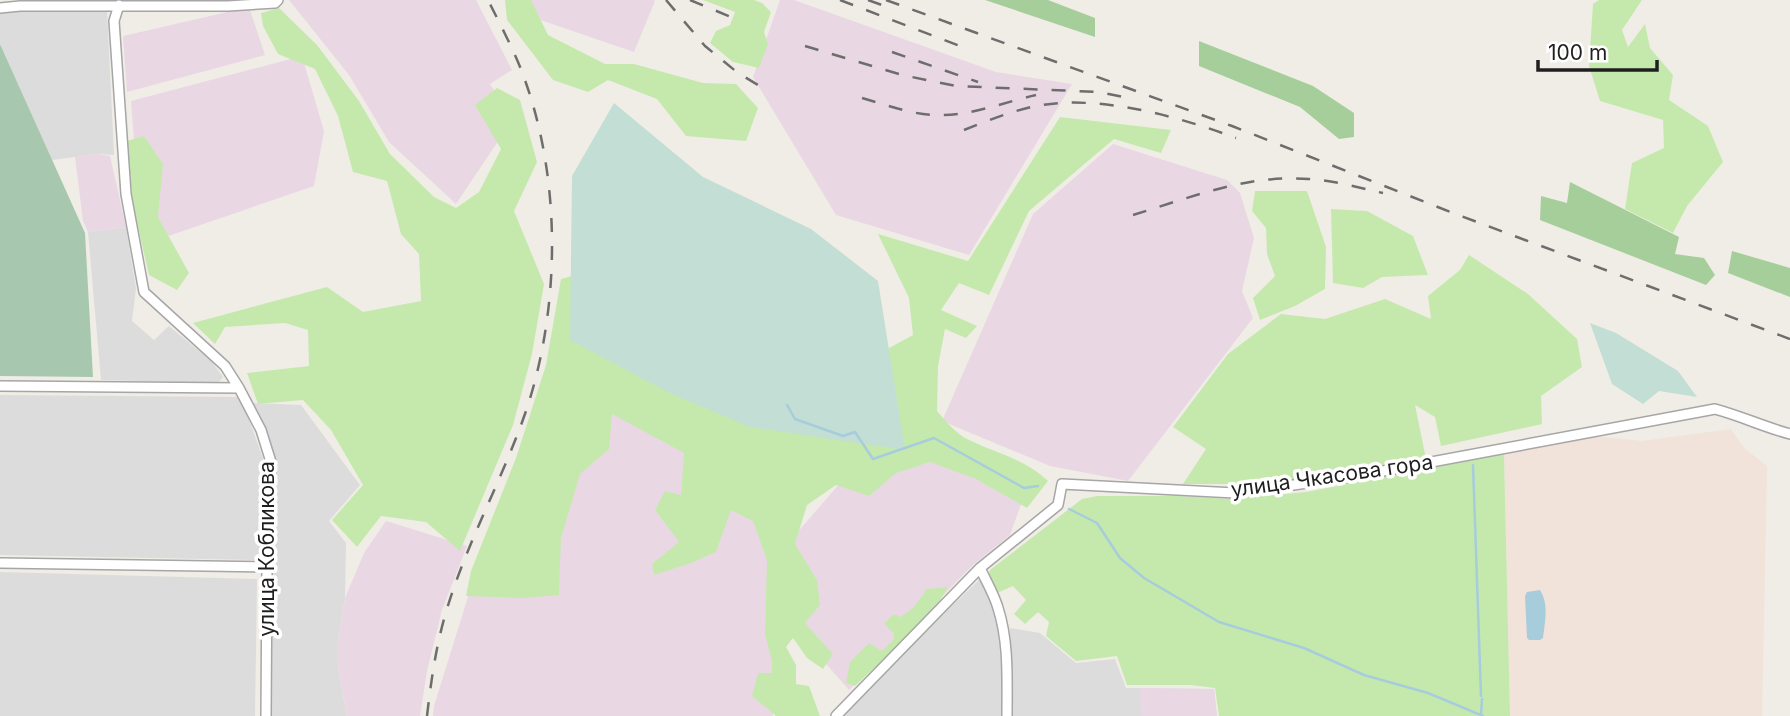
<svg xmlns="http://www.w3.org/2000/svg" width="1790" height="716" viewBox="0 0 1790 716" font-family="Inter,sans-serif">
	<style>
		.residential { fill: #dddcdc }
		.industrial { fill: #e9d8e4 }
		.military { fill: #f1e2da }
		.grass { fill: #c5e9ad }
		.forest { fill: #a6ce9b }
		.wetland { fill: #c3ded4 }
		.cemetery { fill: #a7c8af }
		.water { fill: #a7ccdc }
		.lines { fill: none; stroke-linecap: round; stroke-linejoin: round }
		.stream { stroke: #a7ccdc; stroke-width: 2.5 }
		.minor-casing { stroke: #a6a6a6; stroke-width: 12 }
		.minor { stroke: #fff; stroke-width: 9 }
		.rail { stroke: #6d6d6d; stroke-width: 2.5; stroke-dasharray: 14 14; stroke-linecap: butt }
		.labels { text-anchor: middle; stroke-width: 7; stroke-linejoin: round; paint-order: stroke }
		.street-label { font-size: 21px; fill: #1f1f1f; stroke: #fff }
	</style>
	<rect width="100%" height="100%" fill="#f0ede6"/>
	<path class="residential" d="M22,11H107L114,155L98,154L52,160L0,44V13Z
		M126,227L136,288L132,321L154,340L169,326L211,361L223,377L218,383L101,380L88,232Z
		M0,395L241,397L266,467L262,560L0,555Z
		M252,403L301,405L360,485L329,521L346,543L345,598L338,641V668L347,716H271L272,526L265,429Z
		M0,572L257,579L255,716H0Z
		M981,578L994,606L997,623L1004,698L1003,716H841L859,695Z
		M1010,628L1040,633L1076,663L1115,659L1126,688L1214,689L1217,716H1009Z"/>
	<path class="industrial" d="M289,0H476L512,70L490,84L513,119L456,204L389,142L349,75Z
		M507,0H653L655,1L634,52L517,12Z
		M780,0H794L996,72L1072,84L969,255L836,215L753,77Z
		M249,7L265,55L127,92L123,36Z
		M302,56L324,131L314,186L142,245L131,101Z
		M1113,144L1227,180L1240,193L1254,238L1242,291L1253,318L1128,481L1050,466L942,421L1033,214Z
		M98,154L110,156L126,227L88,232L83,221L75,157Z
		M543,388L686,442L757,512L775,555L773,716H433L434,706L476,571Z
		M929,452L1023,499L1010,535L973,565L849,690L797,631L789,542L847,475Z
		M386,521L467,546L442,610L427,671L420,716H347L338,668V641L345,598L364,553Z
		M1140,688L1214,689L1217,716H1141Z"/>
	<path class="military" d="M1731,429L1744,448L1767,466L1762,716H1510L1504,454L1595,436L1642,441Z"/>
	<path class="grass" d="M505,0H531L548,35L605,64H634L703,83L736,84L758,108L746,141L686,136L657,99L608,80L588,92L553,80L507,20Z
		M703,0H754L762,3L771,12L764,32L768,44L759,68L733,62L710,43L716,31L730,25L735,12Z
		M1599,0H1642L1622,30L1628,47L1645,24L1650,48L1673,75L1669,100L1708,126L1723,162L1687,206L1673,233L1625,209L1632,163L1664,148L1663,120L1600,101L1589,66L1593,4Z
		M279,8L317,45L359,101L390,154L434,197L456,208L479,192L501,149L475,105L497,88L520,100L537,162L514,211L544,284L532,354L513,425L460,551L426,522L381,516L357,547L332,520L363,485L331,430L303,400L258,404L247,373L309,366L308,330L285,323L225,327L215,344L193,323L327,287L363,312L421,301L419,254L401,234L387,181L353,172L338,116L315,69L278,54L263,26L261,13Z
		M1060,117L1171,130L1161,153L1114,139L1029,211L989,295L959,283L941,310L977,326L966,338L945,329L938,366L937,411C945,420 955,432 965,438C994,453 1022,457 1048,481L1027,508L976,479L930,462L896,473L869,496L836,485L807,505L795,544L817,580L820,605L805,623L833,654L823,669L807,658L793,638L786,647L796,665V684L809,686L820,716H776L752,696L758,673H772V661L765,635L767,560L753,521L731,510L716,552L691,563L654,575L652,564L679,542L655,510L665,491L681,495L684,453L612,414L609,449L580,474L561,538L559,595L523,598L466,596L471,571L516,458L546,365L561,279L607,266L843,373L913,335L909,298L878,234L968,261Z
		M144,136L163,164L158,217L189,273L177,290L149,275L133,205L127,141Z
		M1255,191H1307L1326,247L1325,289L1295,306L1260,320L1253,298L1275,276L1267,254L1266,228L1252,211Z
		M1331,209L1367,211L1413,236L1428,275L1382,277L1363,288L1333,283Z
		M1469,255L1528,294L1577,339L1582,367L1541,396L1542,424L1441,446L1435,417L1415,405L1426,459L1329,477L1234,489L1232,484H1183L1206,449L1173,427L1228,354L1281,314L1325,319L1385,299L1431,319L1428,296L1460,270Z
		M1504,454L1510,716H1219L1215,688L1190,685H1127L1117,656L1076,661L1046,636L1049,622L1038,612L1025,624L1014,614L1026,600L1013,586L997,593L988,576L990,570L1082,499L1097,496H1176L1232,499L1306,492Z
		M948,587C930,622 884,658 855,686L846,683L850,662L869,643L882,651L894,639V634L884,623L894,614L901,617L914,607L927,589Z"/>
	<path class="forest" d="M985,0H1048L1095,18V37Z
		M1199,41L1313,86L1354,113V137L1339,139L1300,107L1199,66Z
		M1570,182L1679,237L1675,254L1704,258L1715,275L1706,285L1540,220L1541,196L1567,203Z
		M1732,251L1790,268V297L1728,273Z"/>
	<path class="wetland" d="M614,103L703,177L811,229L878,281L905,450L750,427L670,393L570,340L572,176Z
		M1590,323L1616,333L1678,371L1697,397L1659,391L1643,404L1612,384Z"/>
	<path class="cemetery" d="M0,44L85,233L93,377L0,376Z"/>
	<path class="water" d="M1540,590C1549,604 1545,622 1543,638L1540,640H1529L1527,638L1525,596L1527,592Z"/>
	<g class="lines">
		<path class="stream" d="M787,405L795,419L843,436L855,432L873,459L934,438L1024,488L1038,486
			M1473,465L1481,696
			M1069,509L1097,523L1120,558L1144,578L1219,622L1304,648L1364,675L1428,693L1483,716
			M1481,715L1482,699"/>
		<g class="minor-casing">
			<path id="minor" d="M119,5L114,21L126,194L144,292L225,366L239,388L261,430L271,462L267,567L266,716
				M0,8L20,6H228L275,3L278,0
				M0,386L239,388
				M0,563L267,567
				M980,568C986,581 994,594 998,608C1009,642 1007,680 1007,716
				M836,716L980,568L1058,505L1062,484L1235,493L1351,477L1715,409C1741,416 1764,427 1790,434"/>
		</g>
		<use href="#minor" class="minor"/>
		<path class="rail" d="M666,0L705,46L738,73L768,91
			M690,0L731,17
			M840,0L965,48
			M868,0L893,9
			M886,0L1232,126L1453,213L1790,339
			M805,46L902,75L956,86L1099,92L1128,98
			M892,52L978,82
			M862,98C887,105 912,115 938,115C970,116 1005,102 1036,95
			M964,130C987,121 1011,111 1036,106C1098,94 1177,116 1236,138
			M1133,215C1189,198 1248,174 1308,179C1333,180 1359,188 1383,193
			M427,716C431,681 436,646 446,612C467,541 505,475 528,405C562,298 561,166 518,62C509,41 498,20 488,0"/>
	</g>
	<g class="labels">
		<g class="street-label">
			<text transform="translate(1332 476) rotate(-8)" y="7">улица Чкасова гора</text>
			<text transform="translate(267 549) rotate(-90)" y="7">улица Кобликова</text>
		</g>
	</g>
	<path d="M1538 60v10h119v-10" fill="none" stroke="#1f1f1f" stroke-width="3.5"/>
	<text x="1548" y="60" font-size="21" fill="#1f1f1f" stroke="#ffffff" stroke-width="5" paint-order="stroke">100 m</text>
</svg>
